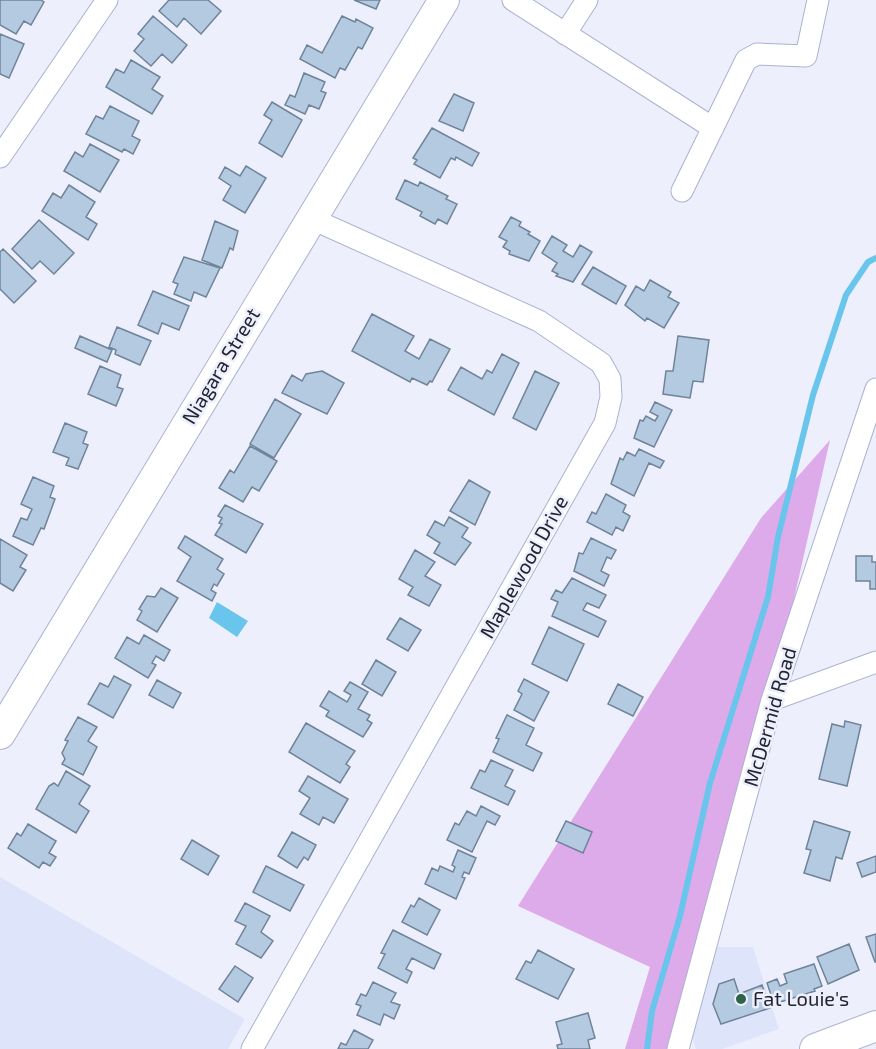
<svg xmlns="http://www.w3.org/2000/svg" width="876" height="1049" viewBox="0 0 876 1049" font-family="'Exo 2',sans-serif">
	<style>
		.built { fill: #dee4fa }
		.green { fill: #ddabe9 }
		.water { fill: #69c5ec }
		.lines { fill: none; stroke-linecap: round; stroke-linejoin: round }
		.stream { stroke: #69c5ec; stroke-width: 6 }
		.building { fill: #b4cae1; stroke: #6f8399; stroke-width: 1.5 }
		.minor-casing { stroke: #abb2cf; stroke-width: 23 }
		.secondary-casing { stroke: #abb2cf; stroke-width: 32 }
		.minor { stroke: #fff; stroke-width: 21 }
		.secondary { stroke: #fff; stroke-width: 30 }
		.poi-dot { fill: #2f6347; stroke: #edf0fc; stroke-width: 2 }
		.labels { text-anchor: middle; stroke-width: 5; stroke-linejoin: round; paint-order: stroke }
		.street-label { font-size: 20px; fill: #222530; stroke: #edf0fc }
		.poi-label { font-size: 20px; fill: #222530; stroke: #edf0fc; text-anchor: start }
	</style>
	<rect width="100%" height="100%" fill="#edf0fc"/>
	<path class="built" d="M0,877L245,1019L228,1049H0Z
		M715,947H753L779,1029L722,1049H696L691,1036Z"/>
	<path class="green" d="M830,440L715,947L683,1049H625L650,967L518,906L761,518Z"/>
	<path class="water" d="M217,602L248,621L237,637L209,618Z"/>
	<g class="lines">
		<path class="stream" d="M647,1049L652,1011L680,916L710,783L768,597L778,537L813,395L846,295L868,262L876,258"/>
	</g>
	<path class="building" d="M0,0H41L44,2L31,25L24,21L16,34L0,25Z
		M169,0H208L221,11L201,34L184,18L177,27L159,11Z
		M354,0H380L376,9Z
		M153,16L187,45L172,63L162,54L151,66L134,51L144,39L138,34Z
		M342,16L355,22L356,19L373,28L362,49L358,47L345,70L340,68L335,78L300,59L307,45L322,53Z
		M0,34L24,44L9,78L0,74Z
		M131,60L160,77L152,89L163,96L152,114L106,87L116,69L124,73Z
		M304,73L325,82L321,91L326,93L319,109L309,105L305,114L285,105L290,95L295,97Z
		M454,94L474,103L463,131L439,121Z
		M272,102L302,120L282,157L259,143L272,120L264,115Z
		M110,106L139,121L132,136L140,140L133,154L124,149L122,152L86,134L96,116L103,119Z
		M432,128L479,153L472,166L456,157L455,160L451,158L440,178L414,164L417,160L413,158Z
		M90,144L119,160L100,192L64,171L75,152L83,157Z
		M246,166L266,178L245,213L223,200L231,186L219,178L225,167L240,176Z
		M405,180L418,186L420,182L448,196L446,199L457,204L447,224L438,219L435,224L420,216L422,212L396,199Z
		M69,185L95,202L86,217L97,224L88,240L42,211L53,193L61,198Z
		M511,217L521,222L519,226L530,232L528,234L540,241L529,261L509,254L510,251L503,247L507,241L499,237Z
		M39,220L74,253L54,274L40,261L32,269L12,249Z
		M215,221L238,231L233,250L230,248L222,268L202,260Z
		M552,236L567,245L563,251L573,257L580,245L592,252L573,282L556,276L558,274L552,271L557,263L542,253Z
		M3,249L36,281L14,303L0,289V252Z
		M184,257L220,268L206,297L194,292L191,301L174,294L178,284L173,282Z
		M593,267L626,286L616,304L582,284Z
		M650,280L671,292L668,297L679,303L664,328L647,318L645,321L625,305L636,286L644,291Z
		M153,291L189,306L179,330L162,323L158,334L138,325Z
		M372,314L414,336L405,351L419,359L430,339L450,349L432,382L430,381L427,385L412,378L410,382L352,351Z
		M117,327L151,341L140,365L115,354L116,350L109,347Z
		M80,336L112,350L107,362L75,348Z
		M678,336L709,340L703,382L693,381L690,398L663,394L666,371H673Z
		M502,354L519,363L494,415L448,390L461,367L482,379L487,370L492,373Z
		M100,366L121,375L117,387L123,389L116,406L88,394Z
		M322,371L344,383L327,414L282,393L292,375L302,381L306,374Z
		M535,371L559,383L536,430L513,418Z
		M275,399L301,414L274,458L250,444Z
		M655,402L672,410L654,447L634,438L640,420L643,421L646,416L655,421L658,416L650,412Z
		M65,423L87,432L83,443L88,445L78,469L66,465L69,458L53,452Z
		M250,446L277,461L259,491L252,487L243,502L219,488L230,470L234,473Z
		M639,449L664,461L660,468L649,463L634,496L611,484L620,458L623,460L627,452L635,456Z
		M33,477L54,486L50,497L55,499L44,529L41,528L33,545L13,536L21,518L27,520L32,509L21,504Z
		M469,480L490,492L475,525L450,511Z
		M606,494L626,505L623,512L630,516L623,531L616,527L612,535L587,522L592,512L596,514Z
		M225,505L263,524L246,553L215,535L222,524L219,523L222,518L218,516Z
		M449,517L468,528L462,537L471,543L455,565L434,553L440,543L427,535L435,521L444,526Z
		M185,536L223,559L217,569L224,574L217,586L214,584L211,590L216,593L212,601L177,581L191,557L178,548Z
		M591,538L616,550L611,559L607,557L601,571L609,575L604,586L574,571L579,553L583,554Z
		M0,539L27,555L20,567L26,570L13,591L0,583Z
		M415,550L435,562L425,576L441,585L429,606L408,595L413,587L399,579Z
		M856,556H872V562H876V589H870V581H856Z
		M572,578L606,595L599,608L587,603L583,610L606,621L598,637L552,616L558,602L551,599L556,590L562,593Z
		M161,588L178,598L157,632L137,620L142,611L139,609L147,596L155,597Z
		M400,618L421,630L408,651L387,639Z
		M549,627L584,644L567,681L532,664Z
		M144,635L170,650L164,661L156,656L152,663L156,665L148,678L115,658L127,637L139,644Z
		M376,660L396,672L382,696L362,684Z
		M114,676L131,685L113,718L88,704L100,683L108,687Z
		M524,679L549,692L534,721L514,710L522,694L518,691Z
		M157,680L181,693L173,708L149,695Z
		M350,682L368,692L358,709L370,715L367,720L372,723L363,737L326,716L329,711L320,706L329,691L347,702L351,695L344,691Z
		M618,684L643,697L633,716L608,704Z
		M507,715L534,728L526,745L542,753L533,771L493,752L499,739L496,738Z
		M78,717L97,727L88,741L97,747L83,775L62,764L65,759L62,753L68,741L65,740Z
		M845,721L861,725L847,786L819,779L832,724L844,727Z
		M306,723L355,751L346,764L350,767L340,783L289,752Z
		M491,760L513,770L505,786L515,791L508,805L471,788L480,770L485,772Z
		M66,771L90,786L79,804L89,811L76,833L36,809L49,786L54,783L58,786Z
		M308,776L348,799L334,823L323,817L319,825L300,814L310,798L299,791Z
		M481,806L500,816L495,825L487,821L472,852L447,840L455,823L459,825L467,811L476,816Z
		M566,821L592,832L583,853L556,841Z
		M814,821L850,832L842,859L836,857L830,881L804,873L811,850L806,849Z
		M28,824L56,841L49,853L56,857L50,866L43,862L39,868L8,848L17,833L21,836Z
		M292,832L316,845L308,860L304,857L297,868L278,856Z
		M192,840L219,856L208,875L181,859Z
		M458,850L476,858L469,874L464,872L462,877L465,878L456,899L425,884L432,868L438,871L440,866L453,872L455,867L452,865Z
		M876,856V872L862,877L857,863Z
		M266,866L304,885L290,911L253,892Z
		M419,898L440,910L427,935L402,922L411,905L414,907Z
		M245,903L270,916L261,932L273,941L261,958L236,944L246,926L235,921Z
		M393,930L441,954L434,969L412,958L406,969L412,972L407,983L378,968L385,954L381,953Z
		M876,934V962H875L866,937Z
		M849,944L859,970L828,984L817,957Z
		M538,950L574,969L558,999L516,979L526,961L531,963Z
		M814,964L822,986L814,989L815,991L774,1004L767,983L777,979L780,986L787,983L784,974Z
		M235,966L253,978L238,1002L219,989Z
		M734,979L739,994L762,985L770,1008L721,1024L713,1004L719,984Z
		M373,982L396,993L391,1002L400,1005L394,1019L384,1014L380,1025L357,1015L361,1006L356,1004L361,994L366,996Z
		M588,1013L595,1038L588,1040L590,1049H558L557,1045L562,1044L556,1022Z
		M354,1030L373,1040L368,1049H338L341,1043L346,1045Z"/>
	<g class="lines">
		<g class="minor-casing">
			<path id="minor" d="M513,0L713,128
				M565,34L587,0
				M0,157L107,0
				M682,191L746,60L757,54L806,56L818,0
				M772,700L876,662
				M252,1049L605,423L611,397L610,379L601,363L539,321L310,218
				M678,1049L772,700L876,389"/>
		</g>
		<g class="secondary-casing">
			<path id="secondary" d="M0,734L444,0
				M815,1049L876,1026"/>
		</g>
		<use href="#minor" class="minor"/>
		<use href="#secondary" class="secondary"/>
	</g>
	<circle class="poi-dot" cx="741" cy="999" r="6"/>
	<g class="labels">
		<g class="street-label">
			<text transform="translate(221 366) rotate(-59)" y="7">Niagara Street</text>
			<text transform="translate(524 567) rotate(-61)" y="7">Maplewood Drive</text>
			<text transform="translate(770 717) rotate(-74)" y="7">McDermid Road</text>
		</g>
		<g class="poi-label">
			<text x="753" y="1006">Fat Louie's</text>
		</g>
	</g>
</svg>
